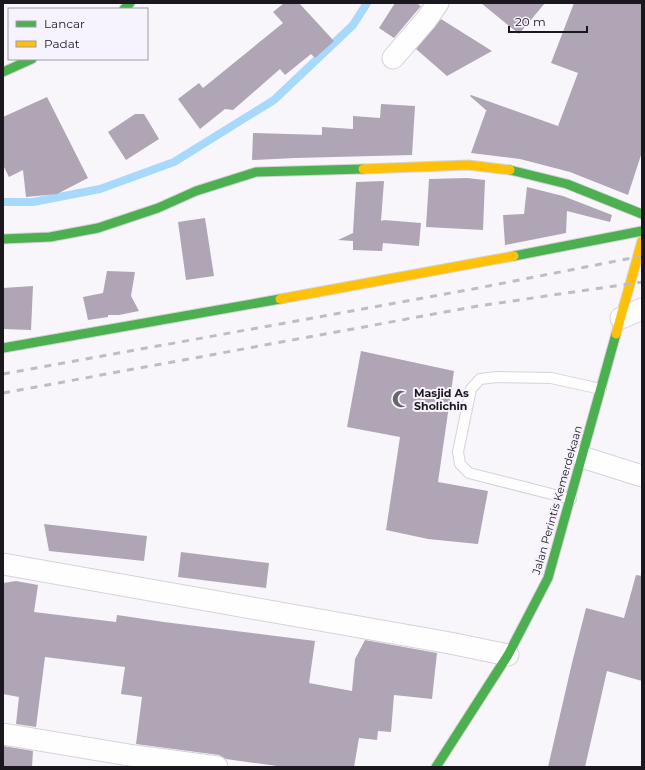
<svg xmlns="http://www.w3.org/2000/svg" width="645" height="770" viewBox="0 0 645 770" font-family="Montserrat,sans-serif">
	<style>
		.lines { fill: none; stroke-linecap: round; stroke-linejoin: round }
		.stream { stroke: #a7d9fd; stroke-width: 8 }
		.building { fill: #afa5b5 }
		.lane-casing { stroke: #d5d3d8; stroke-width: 12 }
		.street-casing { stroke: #d5d3d8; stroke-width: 23 }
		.fast-casing { stroke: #d5d3d8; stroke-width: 11 }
		.slow-casing { stroke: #d5d3d8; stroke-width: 11 }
		.lane { stroke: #fefefe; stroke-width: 10 }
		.street { stroke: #fefefe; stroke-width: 21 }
		.fast { stroke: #4caf50; stroke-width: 9 }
		.slow { stroke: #ffc107; stroke-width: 9 }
		.rail { stroke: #bebec0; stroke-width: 3; stroke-dasharray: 7 7; stroke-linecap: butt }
		.labels { text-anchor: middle; stroke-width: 4; stroke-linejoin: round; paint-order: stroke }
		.poi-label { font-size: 11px; font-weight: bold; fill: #1a181e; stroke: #f7f3fe; text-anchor: start }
		.street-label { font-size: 11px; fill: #1a181e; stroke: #f7f3fe }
	</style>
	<rect width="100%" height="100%" fill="#f8f6fb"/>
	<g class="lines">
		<path class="stream" d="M3,202H33L100,189L174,162L274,100L353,25L367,3"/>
	</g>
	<path class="building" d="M284,3H299L334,41L315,58L311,54L285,75L280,69L233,110L225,109L200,129L178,99L199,83L203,88L283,23L273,12Z
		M395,3H416L421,6L394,38L379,28Z
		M481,3H545L519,34Z
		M574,3H642V152L628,195L570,172L520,159L471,153L486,111H487L470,96L471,95L558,126L578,73L551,63Z
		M441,19L492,51L447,76L416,49Z
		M47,97L88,178L57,194L26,197L23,170L9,177L3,165V117Z
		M381,104L415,106L412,155L295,158L252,160L253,133L322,135V127L353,129V116L380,118Z
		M135,114H144L159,139L126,160L108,132Z
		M467,178L485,180L483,230L426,227L429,179Z
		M384,181L381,221L384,220L421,223L419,246L383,243L382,251L353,250V241L338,240L353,233L356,182Z
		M527,187L563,196L612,215L610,222L567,211L566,233L505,245L503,215L524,214Z
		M205,218L214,276L186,280L178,222Z
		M107,271L135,272L131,296L139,311L119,315H108V317L88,320L83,297L103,293Z
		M33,286L31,330L3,329V288Z
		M361,351L454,371L438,482L488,491L478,544L428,539L386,530L400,437L347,427Z
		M44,524L147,536L144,561L49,551Z
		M181,552L269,563L266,588L178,577Z
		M636,575L642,576V681L607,671L585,767H548L572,663L586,608L624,618Z
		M16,581L38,585L34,612L116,622L117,615L164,622L315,641L309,683L352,691L355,659L365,640L437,653L432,699L394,695L391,732L378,731L377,740L359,738L354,767H284L226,759L219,755L136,744L142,697L121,694L125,667L45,657L36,727L16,724L19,697L3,694V583Z
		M3,746L33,751L32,767H3Z"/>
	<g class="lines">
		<g class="lane-casing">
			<path id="lane" d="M571,499L469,473L460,464L458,452L471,389L480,379L497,377L551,378L601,389"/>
		</g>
		<g class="street-casing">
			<path id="street" d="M393,58L426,20L438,3
				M621,318L642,309
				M582,457L642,476
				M3,564L450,643L508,655
				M3,734L135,756L217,767"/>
		</g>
		<g class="fast-casing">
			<path id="fast" d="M124,9L130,3
				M3,72L32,59
				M510,170L567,184L642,214
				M3,239L50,237L98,228L158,208L196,191L256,172L363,169
				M514,256L642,231
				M3,348L280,299
				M436,767L508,655L548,578L616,334"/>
		</g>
		<g class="slow-casing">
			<path id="slow" d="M363,169L468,165L510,170
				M280,299L514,256
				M616,334L642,241"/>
		</g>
		<use href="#lane" class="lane"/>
		<use href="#street" class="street"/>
		<use href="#fast" class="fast"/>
		<use href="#slow" class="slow"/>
		<path class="rail" d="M3,374L473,289L642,256
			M3,393L478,306L642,282"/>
	</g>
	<defs>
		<g id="mosque-bare" transform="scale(1.38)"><path d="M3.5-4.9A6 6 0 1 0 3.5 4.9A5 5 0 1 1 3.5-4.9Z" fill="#68666b" stroke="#f7f3fe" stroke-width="2.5" paint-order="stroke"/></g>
	</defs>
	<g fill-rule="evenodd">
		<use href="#mosque-bare" x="401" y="399"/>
	</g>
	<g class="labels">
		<g class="poi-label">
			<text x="414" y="397">Masjid As<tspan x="414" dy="13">Sholichin</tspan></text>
		</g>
		<g class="street-label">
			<text transform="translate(557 500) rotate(-74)" y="4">Jalan Perintis Kemerdekaan</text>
		</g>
	</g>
	<rect width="645" height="770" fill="none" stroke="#1a181e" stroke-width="8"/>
	<rect x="8" y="8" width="140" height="52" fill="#f7f3fe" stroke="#9f9ba4"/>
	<rect x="16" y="21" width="20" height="6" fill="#4caf50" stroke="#9f9ba4"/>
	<text x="44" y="28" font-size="12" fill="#1a181e">Lancar</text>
	<rect x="16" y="41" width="20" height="6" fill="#ffc107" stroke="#9f9ba4"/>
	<text x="44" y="48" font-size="12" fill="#1a181e">Padat</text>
	<path d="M509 26v6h78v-6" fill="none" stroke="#1a181e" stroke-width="2"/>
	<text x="515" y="26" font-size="12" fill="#1a181e" stroke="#f7f3fe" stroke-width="3" paint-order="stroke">20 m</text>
</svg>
